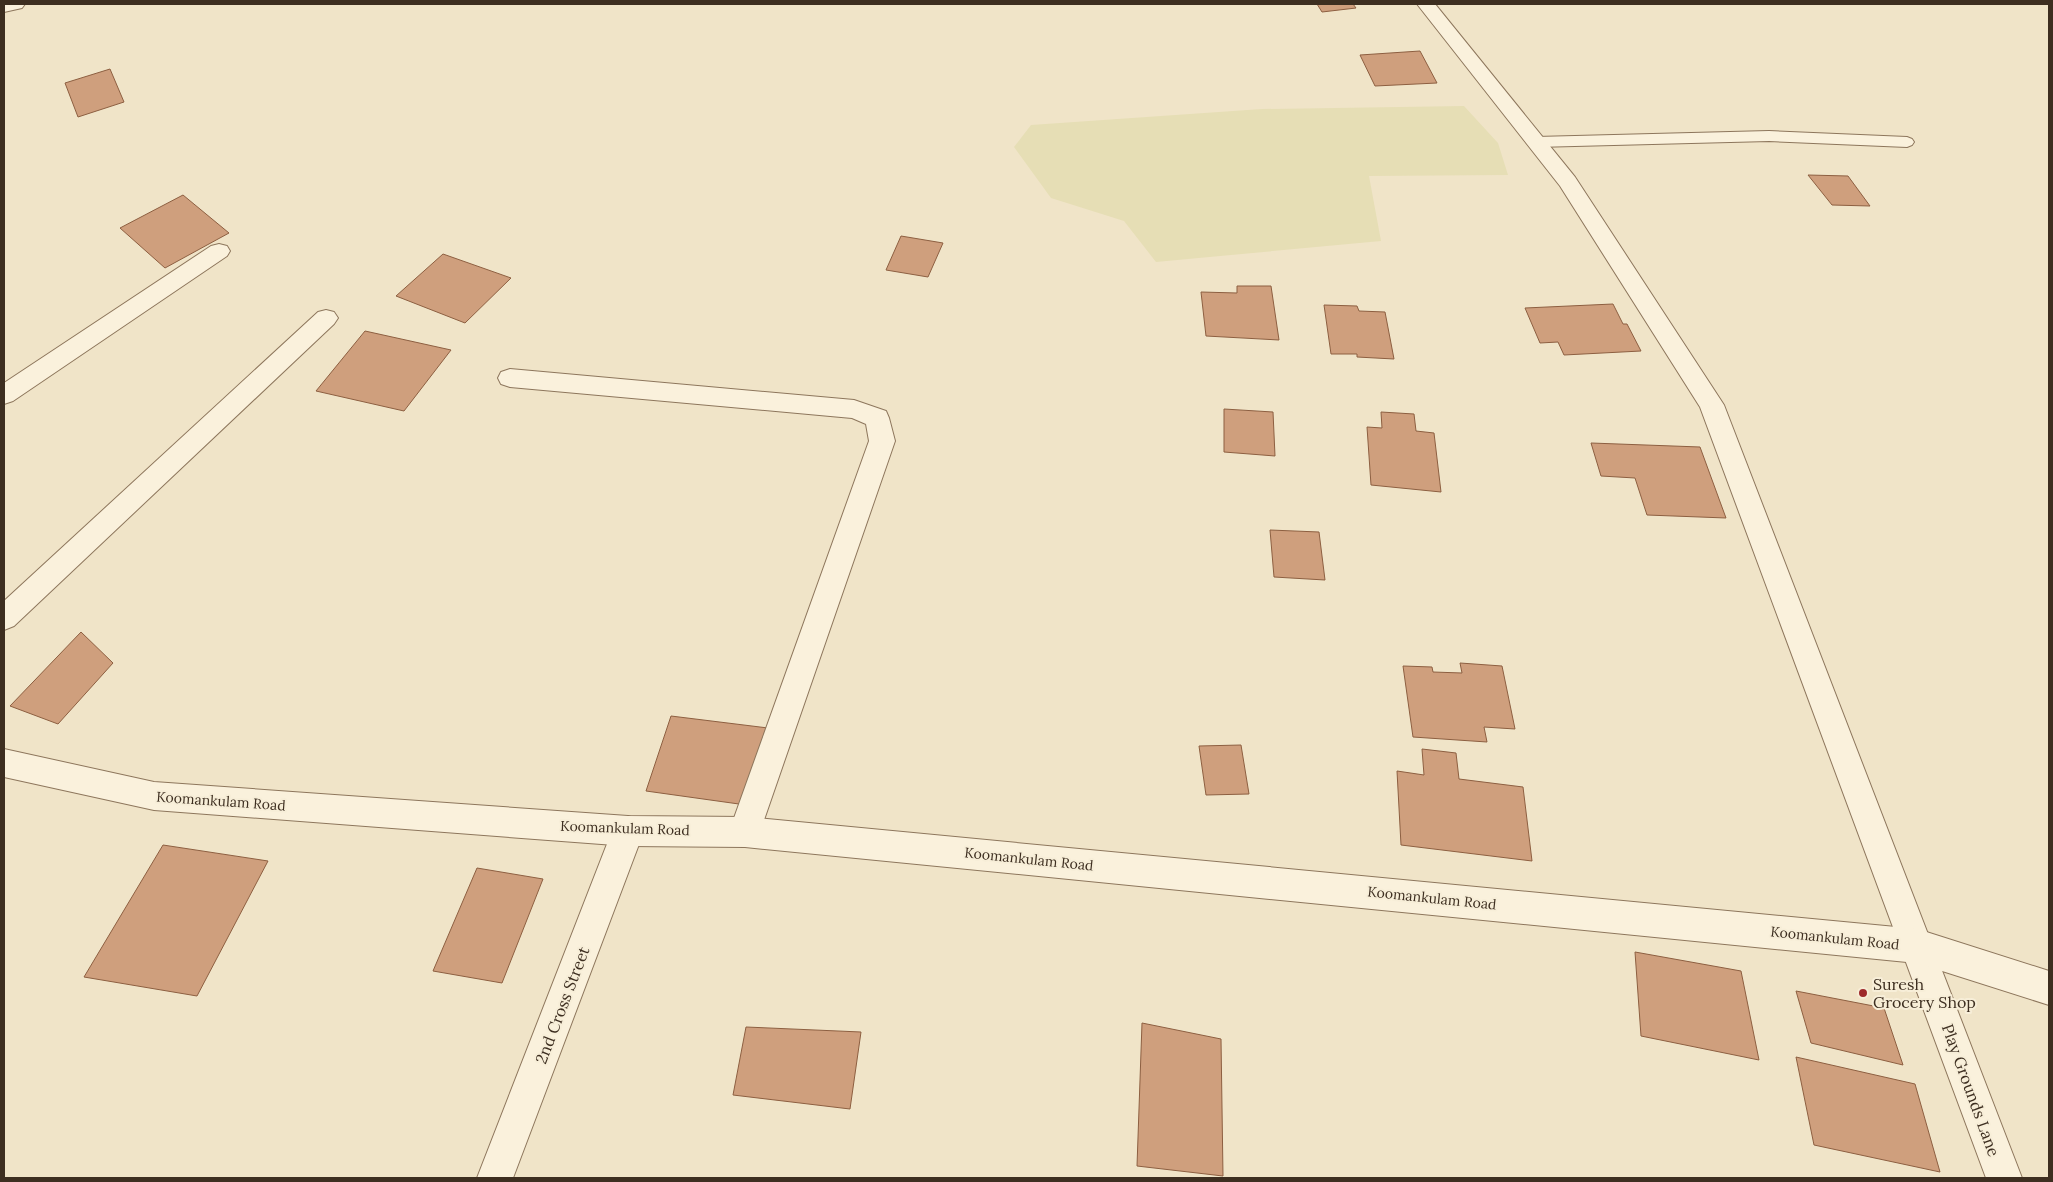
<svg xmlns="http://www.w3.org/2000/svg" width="2053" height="1182" viewBox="0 0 2053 1182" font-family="Lora,serif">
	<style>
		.farmland { fill: #e6deb5 }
		.building { fill: #cf9f7d; stroke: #8d5f41 }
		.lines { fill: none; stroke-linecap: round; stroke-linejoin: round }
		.service-casing { stroke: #8d765c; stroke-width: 2 }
		.minor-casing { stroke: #8d765c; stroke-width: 2 }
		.tertiary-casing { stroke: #8d765c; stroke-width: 2 }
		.service { fill: #faf1dc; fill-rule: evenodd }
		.minor { fill: #faf1dc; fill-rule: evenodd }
		.tertiary { fill: #faf1dc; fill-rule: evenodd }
		.poi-dot { fill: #9e2a2b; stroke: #f7eed8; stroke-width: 2 }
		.labels { text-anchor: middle; stroke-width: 4; stroke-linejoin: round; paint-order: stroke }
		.street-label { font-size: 14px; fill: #3d2e20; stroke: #f7eed8 }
		.near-poi-label { font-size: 16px; fill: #3d2e20; stroke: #f7eed8; text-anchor: start }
		.near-street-label { font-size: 16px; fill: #3d2e20; stroke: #f7eed8 }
	</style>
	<rect width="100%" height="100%" fill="#f0e4c8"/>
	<path class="farmland" d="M1464,106L1498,143L1508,175L1369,176L1381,241L1156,262L1124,221L1051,198L1014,147L1031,125L1262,109Z"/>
	<path class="building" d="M1317,4H1353L1356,8L1322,12Z
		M1420,51L1437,83L1375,86L1360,55Z
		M110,69L124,102L78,117L65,83Z
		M1808,175L1848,176L1870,206L1832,205Z
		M183,195L229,233L165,268L120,228Z
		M901,236L943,243L928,277L886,270Z
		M443,254L511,278L465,323L396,296Z
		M1237,286H1271L1279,340L1206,336L1201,292L1237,293Z
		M1613,304L1623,324H1627L1641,351L1564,355L1558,342L1540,343L1525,308Z
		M1324,305L1357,306L1359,311L1385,312L1394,359L1357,357V354H1331Z
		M365,331L451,350L404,411L316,391Z
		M1224,409L1273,412L1275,456L1224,452Z
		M1381,412L1414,414L1416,431L1434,433L1441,492L1371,485L1367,427L1382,428Z
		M1591,443L1700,447L1726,518L1647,515L1635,478L1601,476Z
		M1270,530L1319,532L1325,580L1274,577Z
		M81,632L113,663L58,724L10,706Z
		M1460,663L1502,666L1515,729L1484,727L1487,742L1413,737L1403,666L1432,667L1433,672L1462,673Z
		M671,716L768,728L746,805L646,791Z
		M1241,745L1249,794L1206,795L1199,746Z
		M1422,749L1456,753L1459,779L1523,787L1532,861L1401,845L1397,771L1424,775Z
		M163,845L268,861L197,996L84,977Z
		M477,868L543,879L502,983L433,971Z
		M1635,952L1741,971L1759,1060L1641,1036Z
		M1796,991L1884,1008L1903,1065L1811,1043Z
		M1142,1023L1221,1039L1223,1176L1137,1166Z
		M746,1027L861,1032L850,1109L733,1095Z
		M1796,1057L1915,1084L1940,1172L1814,1145Z"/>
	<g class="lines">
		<g class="service-casing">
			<path id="service" d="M1769,131L1907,137L1912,139L1914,142L1912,145L1907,147L1769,141L1536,147L1531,145L1529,142L1531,139L1536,137Z"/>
		</g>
		<g class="minor-casing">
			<path id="minor" d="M4,4H25L22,8L4,12Z
				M1417,4H1435L1575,177L1724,405L2022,1178H1986L1700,407L1560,186Z
				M219,244L227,246L230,251L227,256L13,401L4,404V383L211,246Z
				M326,310L334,312L338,318L334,324L14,626L4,630V601L318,312Z
				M510,369L854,400L886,411L889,418L895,441L756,843L745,847L734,843L729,832L869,441L866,424L852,418L510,387L501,384L498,378L501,372Z
				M628,816L639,820L644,831L513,1178H477L612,831L617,820Z"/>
		</g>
		<g class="tertiary-casing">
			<path id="tertiary" d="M4,749L154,782L628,816L745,817L1917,929L2049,971V1005L1917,963L745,847L628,846L154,810L4,777Z"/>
		</g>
		<use href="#service" class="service"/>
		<use href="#minor" class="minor"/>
		<use href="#tertiary" class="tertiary"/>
	</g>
	<circle class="poi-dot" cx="1863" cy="993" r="5"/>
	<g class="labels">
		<g class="street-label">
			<text transform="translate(221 801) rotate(4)" y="5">Koomankulam Road</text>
			<text transform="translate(625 828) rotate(2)" y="5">Koomankulam Road</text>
			<text transform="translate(1029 859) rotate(6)" y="5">Koomankulam Road</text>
			<text transform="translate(1432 898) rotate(6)" y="5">Koomankulam Road</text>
			<text transform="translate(1835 938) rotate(6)" y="5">Koomankulam Road</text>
		</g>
		<g class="near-poi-label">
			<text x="1873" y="990">Suresh<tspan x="1873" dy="18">Grocery Shop</tspan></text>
		</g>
		<g class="near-street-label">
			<text transform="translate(562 1005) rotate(-69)" y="6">2nd Cross Street</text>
			<text transform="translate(1971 1090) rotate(70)" y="6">Play Grounds Lane</text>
		</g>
	</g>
	<rect width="2053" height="1182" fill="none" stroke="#3d2e20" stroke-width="10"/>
</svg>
